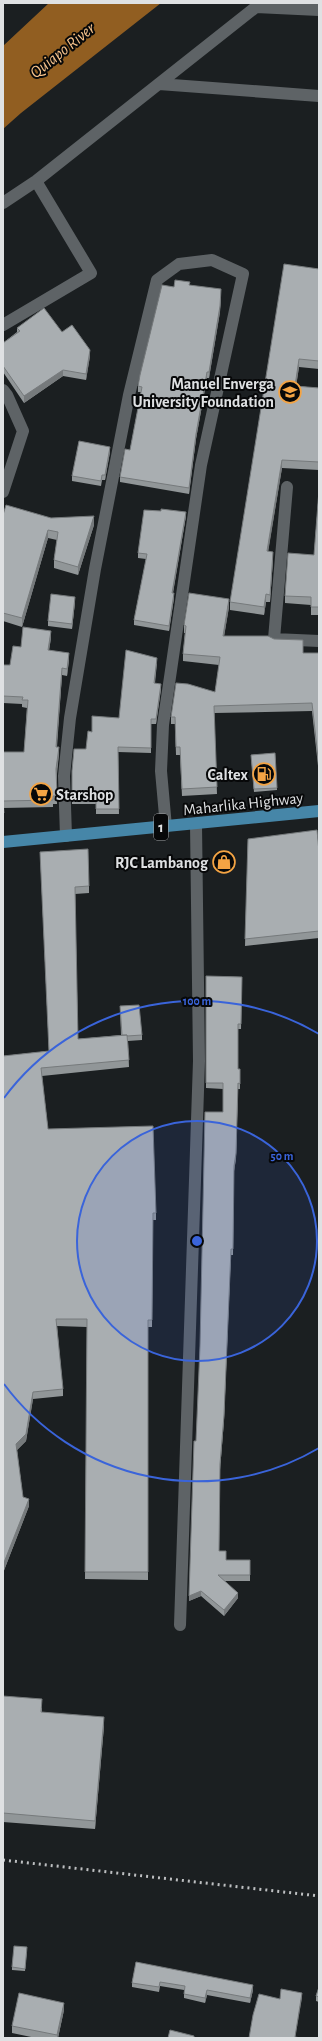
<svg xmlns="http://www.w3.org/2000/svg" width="322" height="2041" viewBox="0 0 322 2041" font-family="'Alegreya Sans',sans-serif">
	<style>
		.water { fill: #915e21 }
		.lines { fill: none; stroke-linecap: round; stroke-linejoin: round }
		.minor { stroke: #5e6366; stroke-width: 12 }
		.major { stroke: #4686a8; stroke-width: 12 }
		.rail { stroke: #bdbfc1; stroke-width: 3; stroke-dasharray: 2 4; stroke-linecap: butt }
		.wall { fill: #919698 }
		.shaded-wall { fill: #767a7c }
		.building { fill: #a9aeb1; stroke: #767a7c }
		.ring { fill: none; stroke: #3a64da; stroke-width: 2 }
		.labels { text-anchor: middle; stroke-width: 4; stroke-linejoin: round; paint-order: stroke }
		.shield { fill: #070809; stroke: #9ea0a2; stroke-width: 1 }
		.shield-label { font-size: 15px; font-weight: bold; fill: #dfe1e3 }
		.poi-label { font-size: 16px; font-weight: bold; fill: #dfe1e3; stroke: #070809; text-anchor: end }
		.street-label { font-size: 16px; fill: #dfe1e3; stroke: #070809 }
		.water-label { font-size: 17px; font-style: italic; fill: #f6c28b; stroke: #070809 }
		.centre { fill: #3a64da; stroke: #070809; stroke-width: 2 }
		.ring-label { font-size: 12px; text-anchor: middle; font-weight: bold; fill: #3a64da; stroke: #070809; stroke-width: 4; stroke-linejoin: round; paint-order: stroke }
	</style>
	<rect width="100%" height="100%" fill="#1b1f21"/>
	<path class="water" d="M49,3H161L21,113L3,129V46Z"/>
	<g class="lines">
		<path class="minor" d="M256,7L319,10
			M159,84L319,96
			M3,203L36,181L261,3
			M3,325L91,273L36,181
			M3,390L7,395L23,431L3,492
			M287,487L274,639L319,641
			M66,836L64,776L70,718L95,569L129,395L157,280L179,264L212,260L243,274L201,465L163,725L161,771L166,827
			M180,1625L199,1061L196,824"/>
		<path class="major" d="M3,842L319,811"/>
		<path class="rail" d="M3,1860L319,1896"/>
	</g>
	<path class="wall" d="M319,269V369L299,367L296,386L319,388V470L282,468L268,551L273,559L270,602H266L264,615L230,610V602Z
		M190,285L221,295L220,312L209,378H207L196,439L189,494L120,482V477L130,450L141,392H138V386L174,287Z
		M17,328L62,332L90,356L86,380L63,376L24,403L3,372V343L17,332Z
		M110,452L105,480H102L101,486L72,481V476Z
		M319,490V615H311V605L285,603V596L314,555Z
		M3,515L51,518L94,525L78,575L54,568V560L57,540L48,538L22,627L3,621Z
		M186,516L173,593L174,598L169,631L134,625V620L146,559L138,558V553Z
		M75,602L72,629L48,626V621Z
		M229,607L224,636L274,639L303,653H319V775L312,711L214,713L217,794L182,796L180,755H176L175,724H171V717L215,692L219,665L183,661V654L185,633H184V625Z
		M51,638L49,650L69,660L67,676L62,675L57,747L59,754L57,774V804H53V807L3,808L4,820H3V752H24L27,708L22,707V704L3,703V665H10L21,647Z
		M157,663L155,683L161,689L156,724H151V753L118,752L119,814H96V804H72V771L86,749L92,732L119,718Z
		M275,753L277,790L254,792L251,755Z
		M248,839L319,852V938L245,946Z
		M40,852L89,886V893L75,894L78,1039L121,1035L120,1006L142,1035V1040L128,1041L129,1067L42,1076L48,1129L156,1213V1220H153L152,1327H148V1580L85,1579L87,1327L57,1326L63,1389V1396L33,1399L26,1441L17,1450L23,1497L29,1506L3,1573V1056L49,1051Z
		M206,976L242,977L241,1029H238V1069H240V1089H238L236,1159L234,1171L233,1255H231L224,1420L220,1470L219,1551L226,1560H250V1581H224L238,1598L224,1616L201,1596L189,1601L196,1441L223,1112V1089L206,1088Z
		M3,1696L42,1708V1712L104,1726L95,1829L3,1822Z
		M27,1950L25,1971L12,1970V1967Z
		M136,1962L253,1990L250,2003L207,1995L205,2003L184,1998V1990L160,1986L159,1992L132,1987V1983Z
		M319,1987V2002L316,2001V1996Z
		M64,2010L58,2038H36L12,2033V2026Z"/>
	<path class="shaded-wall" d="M221,289L220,312L209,378V372Z
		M90,350V356L86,380V374Z
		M299,359V367L295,394V386Z
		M63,370V376L24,403V396Z
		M207,372V378L196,439L189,494V488L196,434Z
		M110,447V452L105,480V475Z
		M282,460V468L267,559V551Z
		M186,512V516L172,598V593Z
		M94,516V525L78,575V567Z
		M48,530V538L22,627V618Z
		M273,552V559L270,602V595Z
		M174,593V598L169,631V626Z
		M266,594V602L264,615V607Z
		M75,597V602L72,629V624Z
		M229,599V607L223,643V636Z
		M51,631V638L48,657V650Z
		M69,653V660L67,676V669Z
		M62,668V675L56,754V747Z
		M161,684V689L156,724V719Z
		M59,747V754L56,776V769Z
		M238,1083L236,1159L234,1171L233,1255L234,1166Z
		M231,1249L224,1420L220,1470Z
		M33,1392V1399L26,1441L16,1451V1444Z
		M29,1499V1506L3,1573V1565Z
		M201,1591V1596L189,1601V1596Z
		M238,1593V1598L224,1616V1610Z
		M104,1717V1726L95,1829V1821Z
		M253,1985V1990L250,2003V1998Z
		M207,1990V1995L205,2003V1998Z
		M302,1993V1998L295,2038Z
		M64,2003V2010L58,2038H57V2035Z"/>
	<path class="building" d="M284,264L319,269V361L299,359L295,386L319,388V462L282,460L267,551L273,552L270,595L266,594L264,607L230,602Z
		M175,280L190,282L189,285L221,289L220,306L209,372H207L196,434L189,488L120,477L125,449L130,450L142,387L138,386L140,375L162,285L174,287Z
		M44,308L62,332L72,325L90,350L86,374L63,370L24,396L3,366V343L20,331L17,328Z
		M79,441L110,447L105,475H102L101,481L72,476Z
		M319,490V607H311V597L285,596L288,553L314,555Z
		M6,505L51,518L94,516L78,567L54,560L58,532L48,530L22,618L3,613V515Z
		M161,509L186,512L172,593H174L169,626L134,620L147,554L138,553L144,510L161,511Z
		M189,593L229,599L223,636H268L274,639L303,640V653H319V767L312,703L214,706L217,787L182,789L180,747H176L175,717H171L176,683L188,684L215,692L220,657L183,654L186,626L184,625Z
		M51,594L75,597L72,624L48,621Z
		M23,627L51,631L48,650L69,653L67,669L62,668L56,747H59L56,769L57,796H53V800L3,801L4,813H3V752H24L28,700H22L23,697L3,696V665H10L13,646L21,647Z
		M126,650L157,658L154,683L161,684L156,719H151V748L118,747L119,809H96V799H72V771L74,749H86L88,731L92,732V716L119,718Z
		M275,753L277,788L254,789L251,755Z
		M317,830L319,852V931L245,939L248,839Z
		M88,849L89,886L75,887L78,1039L127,1035L129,1060L41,1068L48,1129L153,1126L156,1213H153L152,1320H148V1572H85L87,1319H56L63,1389L33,1392L26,1434L16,1444L23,1497L29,1499L3,1565V1056L49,1051L40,852Z
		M206,976L242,977L241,1024H238V1069H240V1084L238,1083L236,1153L234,1166L233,1249H231L224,1415L220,1464L219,1551H226V1560H250V1575H218L238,1593L224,1610L201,1591L189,1596L194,1441H196L200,1346L205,1112H223V1083H206Z
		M139,1005L142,1035L127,1036V1035H122L120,1006Z
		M3,1696L42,1699L41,1712L104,1717L95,1821L3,1813Z
		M14,1946L27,1947L25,1969L12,1967Z
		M136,1962L253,1985L250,1998L207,1990L205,1998L184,1994L185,1986L160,1982L159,1987L132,1983Z
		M319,1987V1997L316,1996Z
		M281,1989L302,1993L295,2037L301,2038H249L253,2015L259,1994L280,1999Z
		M19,1993L64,2003L57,2035L12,2026Z
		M170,2030L194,2036V2038H168Z"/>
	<circle cx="197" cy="1241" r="120" fill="#3a64da" fill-opacity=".12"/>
	<g class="ring">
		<circle cx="197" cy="1241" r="120"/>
		<path d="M319 1448A240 240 0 0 1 4 1384M4 1098A240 240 0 0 1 319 1034"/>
	</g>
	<defs>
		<g id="university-ring" transform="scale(1.15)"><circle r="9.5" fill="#070809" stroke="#f4a444" stroke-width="1.5"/><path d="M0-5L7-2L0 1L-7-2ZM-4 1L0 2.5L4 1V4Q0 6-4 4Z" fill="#f4a444"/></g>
		<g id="fuel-ring" transform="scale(1.15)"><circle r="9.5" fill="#070809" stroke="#f4a444" stroke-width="1.5"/><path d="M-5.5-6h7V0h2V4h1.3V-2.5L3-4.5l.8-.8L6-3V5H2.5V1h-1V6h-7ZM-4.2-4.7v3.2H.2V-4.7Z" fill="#f4a444"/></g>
		<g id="supermarket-ring" transform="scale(1.15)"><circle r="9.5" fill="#070809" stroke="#f4a444" stroke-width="1.5"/><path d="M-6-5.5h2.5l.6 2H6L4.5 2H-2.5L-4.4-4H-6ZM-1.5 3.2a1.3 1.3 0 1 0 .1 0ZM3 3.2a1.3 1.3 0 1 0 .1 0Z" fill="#f4a444"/></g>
		<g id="shop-ring" transform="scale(1.15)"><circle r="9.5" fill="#070809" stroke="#f4a444" stroke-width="1.5"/><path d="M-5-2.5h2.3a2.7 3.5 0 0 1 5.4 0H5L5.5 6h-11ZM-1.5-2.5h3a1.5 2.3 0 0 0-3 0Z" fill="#f4a444"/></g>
	</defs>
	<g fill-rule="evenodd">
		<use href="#university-ring" x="290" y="392"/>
		<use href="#fuel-ring" x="264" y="774"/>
		<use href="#supermarket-ring" x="41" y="794"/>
		<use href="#shop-ring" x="224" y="862"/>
	</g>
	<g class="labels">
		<rect class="shield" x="154" y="814" width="14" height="26" rx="3"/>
		<g class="shield-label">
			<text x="161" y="832">1</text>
		</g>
		<g class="poi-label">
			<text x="274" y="389">Manuel Enverga<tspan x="274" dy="18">University Foundation</tspan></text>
			<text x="248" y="780">Caltex</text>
			<text x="56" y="800" text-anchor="start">Starshop</text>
			<text x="208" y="868">RJC Lambanog</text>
		</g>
		<g class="street-label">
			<text transform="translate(243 803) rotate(-6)" y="6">Maharlika Highway</text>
		</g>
		<g class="water-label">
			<text transform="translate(62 50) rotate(-39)" y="6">Quiapo River</text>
		</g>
	</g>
	<circle cx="197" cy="1241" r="6" class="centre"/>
	<g class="ring-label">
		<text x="197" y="1005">100 m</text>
		<text x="282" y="1160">50 m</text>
	</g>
	<rect width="322" height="2041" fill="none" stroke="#dfe1e3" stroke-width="8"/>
</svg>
